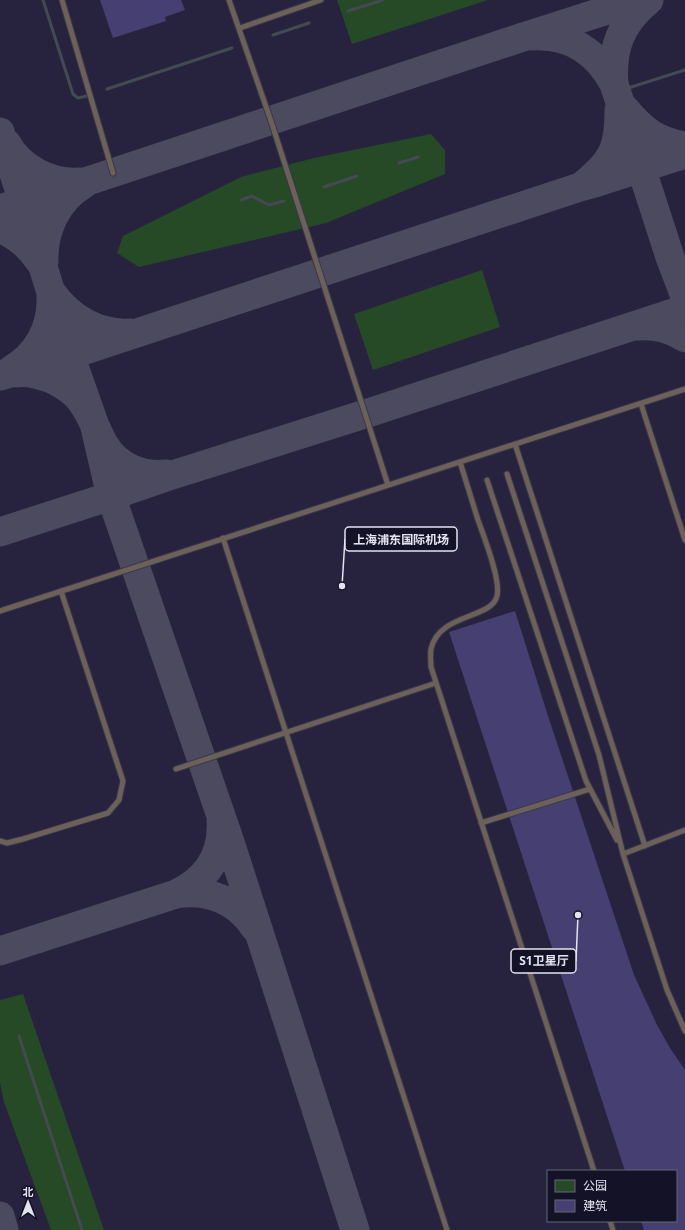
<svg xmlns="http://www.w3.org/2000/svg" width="685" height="1230" viewBox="0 0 685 1230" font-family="'Noto Sans','Noto Sans SC',sans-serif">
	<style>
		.built { fill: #27233f; fill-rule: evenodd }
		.green { fill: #264926 }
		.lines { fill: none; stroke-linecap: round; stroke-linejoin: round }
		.stream { stroke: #444a52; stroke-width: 3 }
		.taxiway { stroke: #4c4a5e; stroke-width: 29 }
		.building { fill: #463f71 }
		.lane-casing { stroke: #39374c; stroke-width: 7 }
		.lane { stroke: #6c6159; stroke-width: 5 }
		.leader { fill: none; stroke: #e4e3f2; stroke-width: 1.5 }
		.callout-dot { fill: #e4e3f2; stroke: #141226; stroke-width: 1.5 }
		.callout { fill: #141226; stroke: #e4e3f2; stroke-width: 1.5 }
		.callout-label { font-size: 12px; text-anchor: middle; font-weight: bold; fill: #e4e3f2 }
	</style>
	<rect width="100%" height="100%" fill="#1d1b31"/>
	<path class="built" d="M0,0H685V1230H0ZM548,1171H676V1221H548Z"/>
	<path class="green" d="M337,0H488L352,44Z
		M431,134L445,150V174L326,223L139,267L117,253L123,236L241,177L314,158Z
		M482,270L500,327L373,370L354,314Z
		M23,994L104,1230H51L4,1102L0,1083V1000Z"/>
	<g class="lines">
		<path class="stream" d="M43,0L73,94L78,98L87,96
			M348,11L383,0
			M273,35L309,23
			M107,89L232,48
			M622,90L685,70
			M399,163L418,157
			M324,187L357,176
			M241,200L252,196L269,205L284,201
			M19,1036L82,1230"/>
		<path class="taxiway" d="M533,36C570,34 597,52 614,84L670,257L685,297
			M614,84C611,48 621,23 649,0
			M625,109C643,131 657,141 685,146
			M0,132L23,201L70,355L94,423L111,496L230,842L355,1230
			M7,144C20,168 51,184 79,182
			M583,185C613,161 619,148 619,110
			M0,209L91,180L523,37L639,0
			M0,228C17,236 30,246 40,262
			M44,261C43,230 57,200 84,184
			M52,293C70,318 98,335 130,333
			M638,326C656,325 670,328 685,338
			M11,370C37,355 52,328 51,298
			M16,373C27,371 41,375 52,379C62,384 74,391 81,401C91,414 96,430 104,444C117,467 143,477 167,474
			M0,376L70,355L580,187L598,182L685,154
			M0,532L111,496L166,477L368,413L685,309
			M176,894C208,889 237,900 255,928
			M0,951L176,894C206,880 223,856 221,822
			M0,1216L4,1230"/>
	</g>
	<path class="building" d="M100,0H181L185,10L165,17L166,21L113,38Z
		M515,611L549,719L634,975L657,1025L670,1048L685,1070V1230H644L641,1221H676V1171H625L449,632Z"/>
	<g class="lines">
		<g class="lane-casing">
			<path id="lane" d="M62,0L113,173
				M229,0L271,121L388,485
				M240,28L321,0
				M641,404L685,540
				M515,444L645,846
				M460,462C466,481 472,501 478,520C484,537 501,580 497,596C492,619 439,613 431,649C430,655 431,661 431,667L594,1171
				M507,474L599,755L623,854L667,990L685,1031
				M487,480L586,781L617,840
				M223,538L447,1230
				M0,611L685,389
				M176,769L436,683
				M481,823L590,789
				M0,841L7,843L23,839L108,813L119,800L123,781L61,591
				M623,854L685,830
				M610,1221L613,1230"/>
		</g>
		<use href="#lane" class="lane"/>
	</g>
	<path class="leader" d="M342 586L345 539M578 915L576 961"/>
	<g class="callout-dot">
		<circle cx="342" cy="586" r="4"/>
		<circle cx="578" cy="915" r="4"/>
	</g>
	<g class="callout">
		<rect x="345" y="527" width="112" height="24" rx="4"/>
		<rect x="511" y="949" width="65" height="24" rx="4"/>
	</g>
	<g class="callout-label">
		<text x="401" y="544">上海浦东国际机场</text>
		<text x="544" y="965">S1卫星厅</text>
	</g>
	<rect x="547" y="1170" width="130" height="52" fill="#141226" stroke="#676678"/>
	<rect x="555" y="1180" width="20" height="12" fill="#264926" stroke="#676678"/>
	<text x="583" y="1190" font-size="12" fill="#e4e3f2">公园</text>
	<rect x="555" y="1200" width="20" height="12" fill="#463f71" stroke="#676678"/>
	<text x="583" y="1210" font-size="12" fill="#e4e3f2">建筑</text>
	<g transform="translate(28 1202)" stroke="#141226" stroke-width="3" paint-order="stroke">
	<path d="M0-3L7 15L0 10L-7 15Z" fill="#e4e3f2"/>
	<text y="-6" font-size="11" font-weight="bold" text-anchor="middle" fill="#e4e3f2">北</text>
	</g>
</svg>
